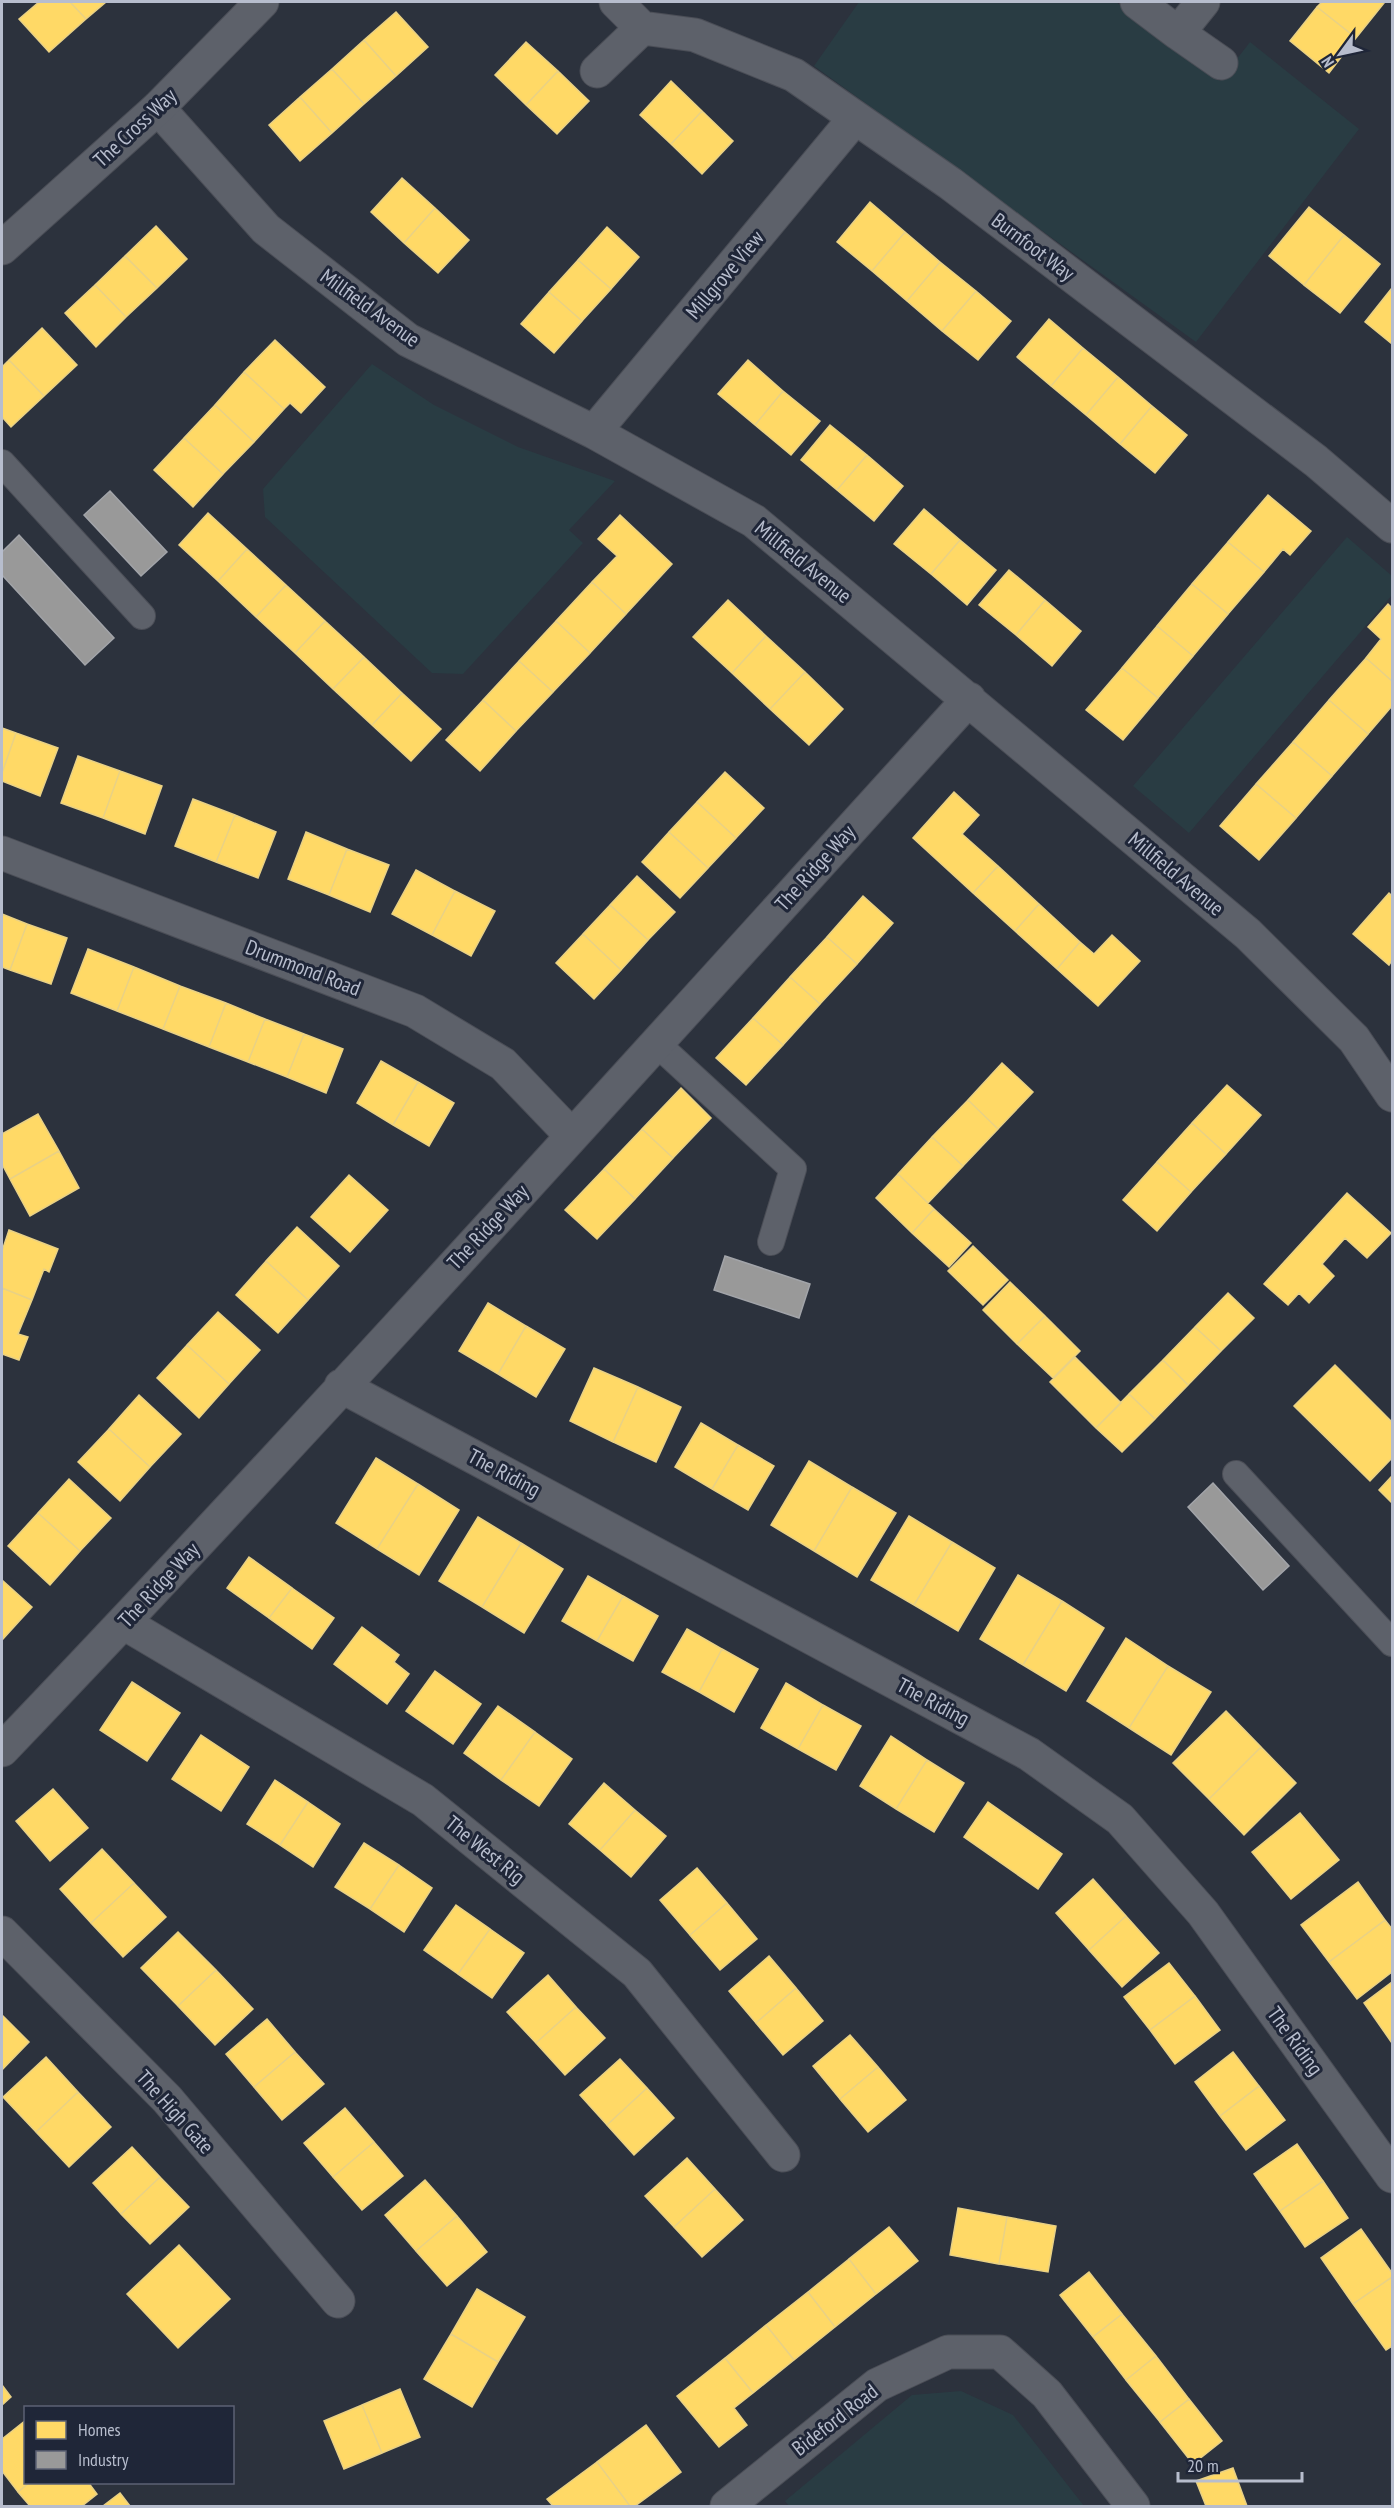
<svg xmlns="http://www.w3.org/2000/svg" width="1394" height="2508" viewBox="0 0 1394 2508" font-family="'PT Sans Narrow',sans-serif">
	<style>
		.green { fill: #293c43 }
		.homes { fill: #ffd966; stroke: #e9d185; stroke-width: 1.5 }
		.industry { fill: #999; stroke: #a2a4a9; stroke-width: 1.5 }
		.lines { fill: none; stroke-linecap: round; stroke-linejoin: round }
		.service-casing { stroke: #4b4e57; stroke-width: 28 }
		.minor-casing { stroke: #4b4e57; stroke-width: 35 }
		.tertiary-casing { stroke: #4b4e57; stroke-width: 35 }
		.service { stroke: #5d616a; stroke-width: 26 }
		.minor { stroke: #5d616a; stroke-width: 33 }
		.tertiary { stroke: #5d616a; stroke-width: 33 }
		.labels { text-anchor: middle; stroke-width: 6; stroke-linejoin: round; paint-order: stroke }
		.street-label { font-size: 21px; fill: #b7bdcd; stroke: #1f2638 }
	</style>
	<rect width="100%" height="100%" fill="#2c323d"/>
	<path class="green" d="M859,2H1116L1220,81L1250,42L1359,129L1196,342L814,66Z
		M372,364L434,405L518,447L615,481L569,530L583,543L463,674L432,673L265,517L263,489Z
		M1347,537L1392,576V595L1189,833L1133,786Z
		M961,2391L1013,2415L1084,2506H789L785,2501L912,2395Z"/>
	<path class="homes" d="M39,2H70L86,19L49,52L19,19Z
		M70,2H106L86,19Z
		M1322,2H1382L1384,3L1356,38L1317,7Z
		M1317,7L1356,38L1329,73L1290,41Z
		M396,12L428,47L396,76L364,40Z
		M364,40L396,76L364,104L332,69Z
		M526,42L558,71L526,105L495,75Z
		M332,69L364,104L332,133L300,97Z
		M558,71L589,101L557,134L526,105Z
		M671,81L702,111L671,144L640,115Z
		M300,97L332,133L300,161L269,125Z
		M702,111L733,141L702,174L671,144Z
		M402,178L435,208L404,243L371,212Z
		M870,202L905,232L872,271L837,242Z
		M1309,207L1344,235L1304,285L1269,256Z
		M435,208L469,240L438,273L404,243Z
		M156,226L187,259L157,288L125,256Z
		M607,227L639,257L611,289L578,260Z
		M905,232L940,262L907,301L872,271Z
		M1344,235L1380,264L1340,313L1304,285Z
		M125,256L157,288L126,317L95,285Z
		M578,260L611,289L582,321L549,292Z
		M940,262L976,291L942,331L907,301Z
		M95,285L126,317L96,347L65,313Z
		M1392,288V344L1365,322Z
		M976,291L1011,321L978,360L942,331Z
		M549,292L582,321L554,353L521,324Z
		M1049,319L1083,348L1051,386L1017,357Z
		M42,328L77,365L44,396L9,360Z
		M275,340L325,387L301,413L290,403L284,409L244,372Z
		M1083,348L1118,377L1086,415L1051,386Z
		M9,360L44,396L11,427L2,417V367Z
		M748,360L783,391L755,425L718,394Z
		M244,372L284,409L254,442L215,405Z
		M1118,377L1152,406L1120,444L1086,415Z
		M783,391L820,421L791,455L755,425Z
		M215,405L254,442L223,474L184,438Z
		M1152,406L1187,435L1155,473L1120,444Z
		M830,425L867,455L837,490L801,460Z
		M184,438L223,474L193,507L154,470Z
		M867,455L903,486L874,521L837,490Z
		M1268,495L1311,531L1290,555L1283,549L1264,572L1228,542Z
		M924,509L960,540L931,574L894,544Z
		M208,513L247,549L218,581L179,545Z
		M620,515L672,564L626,614L592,582L617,556L598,539Z
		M960,540L996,570L967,605L931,574Z
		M1228,542L1264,572L1228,614L1192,584Z
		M247,549L286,585L256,617L218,581Z
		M1009,570L1045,600L1016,635L979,605Z
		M592,582L626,614L590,653L556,621Z
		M1192,584L1228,614L1193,656L1157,626Z
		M286,585L325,621L295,653L256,617Z
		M728,600L766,636L732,673L693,637Z
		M1045,600L1081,631L1052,666L1016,635Z
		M1388,604L1392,608V681L1366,658L1381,639L1368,627Z
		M325,621L364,657L333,689L295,653Z
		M556,621L590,653L553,692L519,661Z
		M1157,626L1193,656L1158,698L1122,668Z
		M766,636L805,672L770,709L732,673Z
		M364,657L402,693L372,725L333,689Z
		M1366,658L1392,681V706L1368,734L1329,700Z
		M519,661L553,692L516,731L483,700Z
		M1122,668L1158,698L1123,740L1086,710Z
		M805,672L843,709L809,745L770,709Z
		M402,693L441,729L411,761L372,725Z
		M483,700L516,731L480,771L446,740Z
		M1329,700L1368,734L1332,776L1293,742Z
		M2,728L16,733L2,773Z
		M16,733L58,748L40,796L2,781V773Z
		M1293,742L1332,776L1296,818L1256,784Z
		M78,756L120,771L103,818L61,803Z
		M120,771L162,786L145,834L103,818Z
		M725,772L764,808L736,838L697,802Z
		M1256,784L1296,818L1259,860L1220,826Z
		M954,792L979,815L962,834L998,866L973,893L913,838Z
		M193,799L235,815L216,862L175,846Z
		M697,802L736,838L708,868L669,832Z
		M235,815L276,832L258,878L216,862Z
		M306,832L347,849L329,895L288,879Z
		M669,832L708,868L680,898L642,862Z
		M347,849L389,865L370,912L329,895Z
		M998,866L1039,904L1015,931L973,893Z
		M416,870L455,891L432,935L392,914Z
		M637,876L675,912L648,940L610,905Z
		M455,891L495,911L471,956L432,935Z
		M1389,893L1392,896V960L1389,965L1353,934Z
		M863,896L893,923L857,964L827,937Z
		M1039,904L1080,942L1057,969L1015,931Z
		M610,905L648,940L621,970L583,934Z
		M2,914L27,924L10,970L2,967Z
		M27,924L67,938L51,984L10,970Z
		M583,934L621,970L594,999L556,963Z
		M1112,935L1140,961L1098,1006L1057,969L1080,942L1094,954Z
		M827,937L857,964L820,1004L790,977Z
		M88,949L134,967L117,1011L71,993Z
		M134,967L180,986L163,1029L117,1011Z
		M790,977L820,1004L783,1045L753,1018Z
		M180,986L226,1003L209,1047L163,1029Z
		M226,1003L265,1019L248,1062L209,1047Z
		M753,1018L783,1045L746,1085L716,1058Z
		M265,1019L304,1034L287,1077L248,1062Z
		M304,1034L343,1049L326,1093L287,1077Z
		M381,1061L418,1082L393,1125L357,1103Z
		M1002,1063L1033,1092L998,1129L968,1100Z
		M418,1082L454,1103L429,1146L393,1125Z
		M1227,1085L1261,1115L1226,1154L1192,1123Z
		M681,1088L711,1118L673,1158L642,1129Z
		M968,1100L998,1129L963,1166L932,1137Z
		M38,1114L59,1151L10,1179L2,1164V1134Z
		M1192,1123L1226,1154L1191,1192L1157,1162Z
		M642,1129L673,1158L635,1199L604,1169Z
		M932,1137L963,1166L928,1203L898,1174Z
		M59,1151L79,1188L30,1216L10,1179Z
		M1157,1162L1191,1192L1157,1231L1123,1200Z
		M604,1169L635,1199L597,1239L565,1210Z
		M898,1174L934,1209L912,1233L876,1198Z
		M349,1175L388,1210L350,1252L311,1217Z
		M1347,1193L1391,1233L1367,1258L1345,1238L1322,1264L1334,1276L1309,1303L1299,1293L1288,1305L1264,1284Z
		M934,1209L971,1243L949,1267L912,1233Z
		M297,1227L339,1266L308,1300L266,1261Z
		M9,1230L58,1249L49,1272L44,1269L32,1300L2,1288V1251Z
		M973,1246L1008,1280L983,1305L948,1271Z
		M266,1261L308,1300L278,1333L236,1295Z
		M1010,1282L1045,1316L1017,1344L983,1310Z
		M2,1288L32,1300L18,1334L28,1337L19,1360L2,1354Z
		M1228,1293L1254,1318L1221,1351L1195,1327Z
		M488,1303L526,1326L498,1374L459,1351Z
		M218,1312L260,1350L229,1384L187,1345Z
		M1045,1316L1080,1351L1053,1378L1017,1344Z
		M526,1326L565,1349L536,1397L498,1374Z
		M1195,1327L1221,1351L1188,1385L1163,1360Z
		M187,1345L229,1384L199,1418L157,1378Z
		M1075,1357L1121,1403L1096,1428L1050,1382Z
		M1163,1360L1188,1385L1155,1419L1129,1394Z
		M1335,1365L1392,1422V1458L1370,1481L1294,1406Z
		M594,1368L638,1387L613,1442L570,1421Z
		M638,1387L681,1407L656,1462L613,1442Z
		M1129,1394L1155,1419L1122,1452L1096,1428Z
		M139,1395L181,1434L150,1467L109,1429Z
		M701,1423L738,1445L712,1489L675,1467Z
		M109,1429L150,1467L120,1501L78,1462Z
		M738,1445L774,1466L748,1510L712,1489Z
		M376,1458L418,1484L377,1549L336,1523Z
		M809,1461L852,1487L814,1551L771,1525Z
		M1392,1476V1503L1379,1490Z
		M69,1479L111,1518L80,1551L38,1513Z
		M418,1484L459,1510L419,1575L377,1549Z
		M852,1487L896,1513L857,1577L814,1551Z
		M38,1513L80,1551L50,1585L8,1546Z
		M909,1516L952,1542L914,1605L871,1580Z
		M478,1517L521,1543L482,1607L439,1581Z
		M952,1542L995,1568L958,1631L914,1605Z
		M521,1543L563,1569L524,1633L482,1607Z
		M249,1557L292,1588L269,1618L227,1588Z
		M1018,1575L1062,1601L1023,1665L980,1639Z
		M588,1576L623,1596L597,1641L562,1621Z
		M2,1580L32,1607L2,1640Z
		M292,1588L334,1618L312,1649L269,1618Z
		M623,1596L658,1616L633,1661L597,1641Z
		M1062,1601L1104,1628L1066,1691L1023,1665Z
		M362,1627L399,1655L394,1662L409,1674L387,1704L334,1664Z
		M687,1629L722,1649L699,1692L662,1672Z
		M1126,1638L1168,1666L1129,1728L1087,1701Z
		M722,1649L758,1669L734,1712L699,1692Z
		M1168,1666L1211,1692L1171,1755L1129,1728Z
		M435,1671L481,1704L453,1744L406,1711Z
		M132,1682L180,1713L147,1761L100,1730Z
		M786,1683L823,1705L798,1749L761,1728Z
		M823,1705L861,1726L836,1770L798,1749Z
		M498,1706L535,1732L501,1780L464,1753Z
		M1226,1711L1261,1747L1209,1799L1173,1763Z
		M535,1732L572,1759L539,1806L501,1780Z
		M201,1735L249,1767L221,1811L172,1779Z
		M891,1736L927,1760L896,1809L860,1786Z
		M1261,1747L1296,1783L1244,1835L1209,1799Z
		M927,1760L964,1783L934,1832L896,1809Z
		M275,1780L308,1802L280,1845L247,1824Z
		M604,1783L635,1810L600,1850L569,1824Z
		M53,1789L88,1828L50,1861L16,1821Z
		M308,1802L340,1824L313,1867L280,1845Z
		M988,1802L1062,1854L1038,1889L964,1837Z
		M635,1810L666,1836L631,1877L600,1850Z
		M1300,1813L1339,1860L1291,1899L1252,1852Z
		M364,1843L399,1865L370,1909L335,1887Z
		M102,1849L134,1883L91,1923L60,1889Z
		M399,1865L432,1888L404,1932L370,1909Z
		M697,1868L727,1903L690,1935L660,1900Z
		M1093,1879L1126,1916L1089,1950L1056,1913Z
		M1358,1882L1385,1920L1329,1962L1301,1925Z
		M134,1883L166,1917L123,1957L91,1923Z
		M727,1903L757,1939L720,1970L690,1935Z
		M456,1905L490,1929L458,1974L424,1950Z
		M1126,1916L1159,1953L1122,1987L1089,1950Z
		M1385,1920L1392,1929V1972L1357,1999L1329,1962Z
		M490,1929L524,1953L492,1998L458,1974Z
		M178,1932L216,1970L178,2006L141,1968Z
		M769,1956L796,1988L756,2023L729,1991Z
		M1169,1963L1195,1996L1150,2030L1124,1997Z
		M216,1970L253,2009L215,2045L178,2006Z
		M548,1975L576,2007L536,2043L507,2012Z
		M1392,1982V2043L1364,2003Z
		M796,1988L823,2021L783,2055L756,2023Z
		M1195,1996L1220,2030L1175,2064L1150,2030Z
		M576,2007L605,2038L565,2075L536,2043Z
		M2,2015L29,2042L2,2070Z
		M267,2019L295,2052L254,2087L226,2054Z
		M850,2035L878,2067L840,2099L813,2066Z
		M295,2052L324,2084L282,2120L254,2087Z
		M1233,2052L1259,2086L1220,2116L1195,2082Z
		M46,2057L78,2092L36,2132L3,2097Z
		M620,2059L647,2088L607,2125L580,2095Z
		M878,2067L906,2100L868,2132L840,2099Z
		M1259,2086L1285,2120L1246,2150L1220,2116Z
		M647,2088L674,2118L634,2155L607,2125Z
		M78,2092L111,2127L69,2167L36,2132Z
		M345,2108L374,2142L333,2177L304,2143Z
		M374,2142L403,2176L362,2210L333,2177Z
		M1297,2144L1323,2181L1280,2211L1254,2174Z
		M132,2147L160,2177L121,2214L93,2183Z
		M687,2158L715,2189L674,2227L645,2196Z
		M160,2177L189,2207L150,2244L121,2214Z
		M425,2180L457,2216L416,2251L385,2215Z
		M1323,2181L1348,2218L1305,2247L1280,2211Z
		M715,2189L743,2220L702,2257L674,2227Z
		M958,2208L1007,2217L999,2264L950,2255Z
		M457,2216L487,2252L447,2286L416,2251Z
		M1007,2217L1056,2226L1048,2272L999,2264Z
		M889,2227L918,2261L876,2294L849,2259Z
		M1361,2229L1392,2273V2277L1353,2304L1321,2258Z
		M179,2245L230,2299L178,2348L127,2294Z
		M849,2259L876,2294L835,2327L808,2292Z
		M1089,2272L1122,2314L1093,2337L1060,2295Z
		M1392,2277V2346L1386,2350L1353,2304Z
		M477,2289L525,2317L498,2362L451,2334Z
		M808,2292L835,2327L794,2360L766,2325Z
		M1122,2314L1156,2356L1126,2380L1093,2337Z
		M766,2325L794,2360L753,2393L725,2358Z
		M451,2334L498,2362L472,2407L424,2379Z
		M1156,2356L1189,2399L1160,2422L1126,2380Z
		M725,2358L753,2393L734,2408L747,2425L719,2447L677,2396Z
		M2,2385L11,2397L2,2405Z
		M400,2389L420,2437L382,2453L362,2405Z
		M1189,2399L1222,2441L1193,2464L1160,2422Z
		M362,2405L382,2453L344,2469L324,2421Z
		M26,2420V2482H30L18,2492L2,2471V2439Z
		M646,2425L681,2472L635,2506H630L597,2462Z
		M597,2462L630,2506H553L547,2499Z
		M1233,2468L1247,2506H1206L1196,2481Z
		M30,2482H88L97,2494L82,2506H30L18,2492Z
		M120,2493L130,2506H103Z"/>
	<path class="industry" d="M110,491L167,552L141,576L84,515Z
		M19,535L114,638L85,665L2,575V552Z
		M725,1256L810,1284L799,1318L714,1290Z
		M1213,1483L1289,1566L1263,1590L1188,1507Z"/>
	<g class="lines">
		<g class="service-casing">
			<path id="service" d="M2,463L142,616
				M656,1043L793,1169L771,1242
				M1236,1474L1392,1643"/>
		</g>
		<g class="minor-casing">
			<path id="minor" d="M1137,2L1178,33L1203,2
				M642,28L695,35L794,75L951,184L1316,461L1392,526
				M1178,33L1221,63
				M597,71L642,28L616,2
				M158,108L266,229L408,340L594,432L754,521L1248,934L1354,1039L1392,1095
				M594,432L855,118
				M2,853L415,1011L503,1064L572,1136
				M341,1386L1029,1754L1120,1819L1203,1913L1392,2176
				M124,1623L423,1800L637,1973L783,2155
				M2,1750C331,1406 649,1051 969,699
				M2,1933L167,2099L338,2301
				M727,2506L877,2385L948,2352H1000L1047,2394L1133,2506"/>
		</g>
		<g class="tertiary-casing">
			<path id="tertiary" d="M2,248L158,108L262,2"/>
		</g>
		<use href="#service" class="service"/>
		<use href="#minor" class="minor"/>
		<use href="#tertiary" class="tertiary"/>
	</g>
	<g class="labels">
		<g class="street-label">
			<text transform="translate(135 128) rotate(-43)" y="7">The Cross Way</text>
			<text transform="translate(1033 247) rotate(37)" y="7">Burnfoot Way</text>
			<text transform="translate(725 275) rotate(-50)" y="7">Millgrove View</text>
			<text transform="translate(370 308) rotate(36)" y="7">Millfield Avenue</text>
			<text transform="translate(803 562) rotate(39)" y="7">Millfield Avenue</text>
			<text transform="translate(815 868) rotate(-48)" y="7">The Ridge Way</text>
			<text transform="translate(1176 874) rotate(40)" y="7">Millfield Avenue</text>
			<text transform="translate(303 968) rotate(21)" y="7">Drummond Road</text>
			<text transform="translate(488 1227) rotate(-47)" y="7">The Ridge Way</text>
			<text transform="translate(504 1473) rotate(28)" y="7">The Riding</text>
			<text transform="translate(159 1585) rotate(-47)" y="7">The Ridge Way</text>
			<text transform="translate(933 1702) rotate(28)" y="7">The Riding</text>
			<text transform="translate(485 1850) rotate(39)" y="7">The West Rig</text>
			<text transform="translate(1295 2041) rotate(54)" y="7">The Riding</text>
			<text transform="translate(175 2112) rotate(48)" y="7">The High Gate</text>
			<text transform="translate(835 2420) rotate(-38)" y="7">Bideford Road</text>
		</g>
	</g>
	<rect width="1394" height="2508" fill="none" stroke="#b7bdcd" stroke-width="6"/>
	<rect x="24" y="2406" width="210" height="78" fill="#1f2638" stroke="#5c6274" stroke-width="1.5"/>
	<rect x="36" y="2421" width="30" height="18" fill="#ffd966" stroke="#5c6274" stroke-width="1.5"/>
	<text x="78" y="2436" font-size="18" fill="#b7bdcd">Homes</text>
	<rect x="36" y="2451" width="30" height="18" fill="#999999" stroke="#5c6274" stroke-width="1.5"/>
	<text x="78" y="2466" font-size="18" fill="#b7bdcd">Industry</text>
	<g transform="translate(1340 54) rotate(237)" stroke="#1f2638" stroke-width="4.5" paint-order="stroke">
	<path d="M0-4.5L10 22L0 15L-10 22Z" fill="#b7bdcd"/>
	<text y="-9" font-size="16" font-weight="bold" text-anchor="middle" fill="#b7bdcd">N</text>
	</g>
	<path d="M1178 2472v9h124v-9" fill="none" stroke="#b7bdcd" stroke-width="3"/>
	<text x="1187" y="2472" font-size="18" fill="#b7bdcd" stroke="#1f2638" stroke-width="4.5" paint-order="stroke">20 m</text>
</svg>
